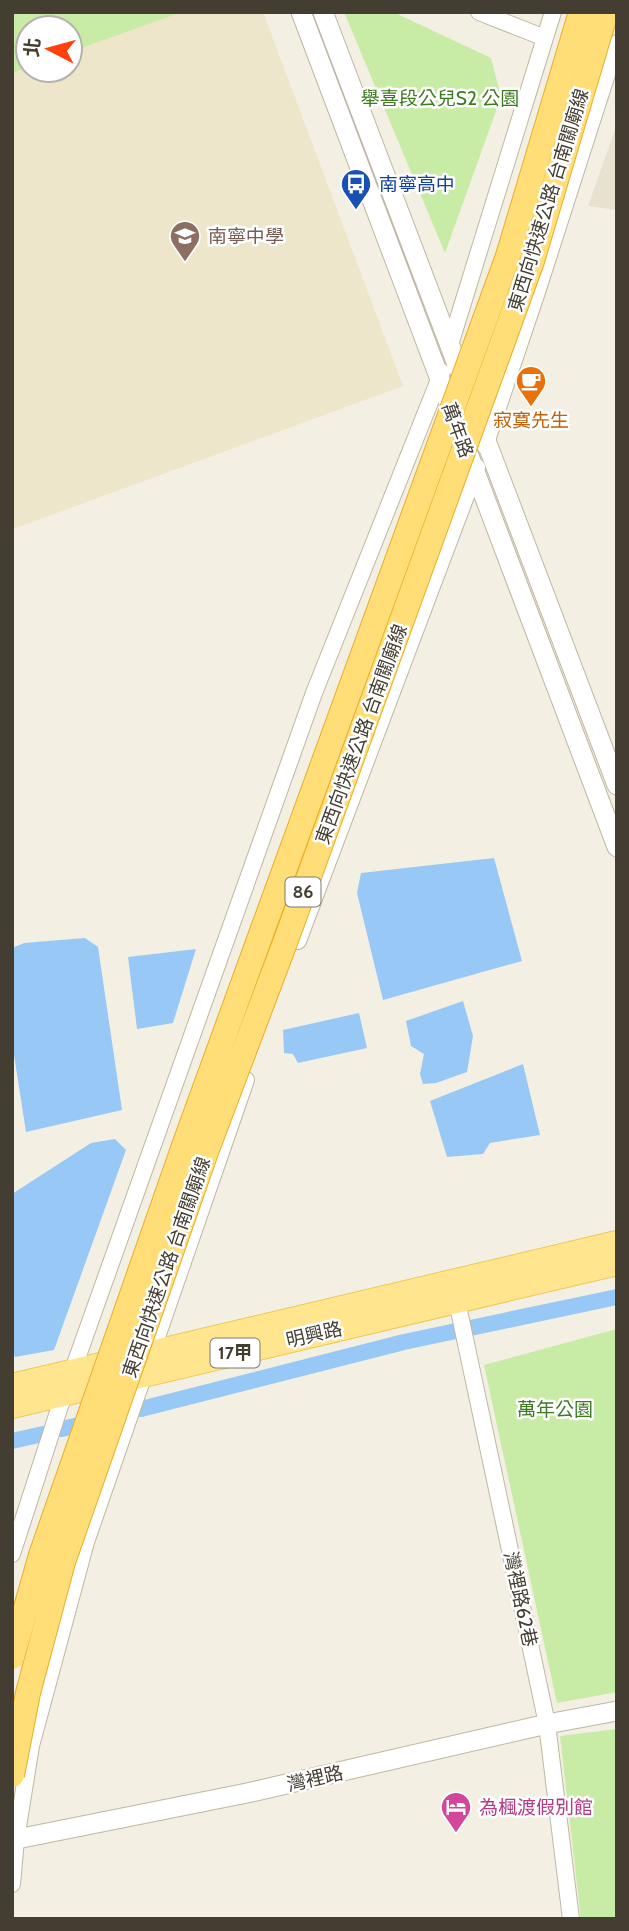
<svg xmlns="http://www.w3.org/2000/svg" width="629" height="1931" viewBox="0 0 629 1931" font-family="Cabin,'Noto Sans TC',sans-serif">
	<style>
		.residential { fill: #e7e1cf }
		.education { fill: #ede6ca; fill-rule: evenodd }
		.green { fill: #c8eba6 }
		.water { fill: #98c9f6 }
		.lines { fill: none; stroke-linecap: round; stroke-linejoin: round }
		.canal { stroke: #98c9f6; stroke-width: 16 }
		.minor-casing { stroke: #beb7a4; stroke-width: 18 }
		.tertiary-casing { stroke: #beb7a4; stroke-width: 21 }
		.primary-casing { stroke: #edc956; stroke-width: 26 }
		.minor { stroke: #fff; stroke-width: 16 }
		.tertiary { stroke: #fff; stroke-width: 19 }
		.primary { stroke: #ffe68e; stroke-width: 24 }
		.trunk-bridge-casing { stroke: #eaae25; stroke-width: 26; stroke-linecap: butt }
		.trunk-bridge { stroke: #fd7; stroke-width: 24 }
		.labels { text-anchor: middle; stroke-width: 5; stroke-linejoin: round; paint-order: stroke }
		.shield { fill: #fff; stroke: #7c7870; stroke-width: 2 }
		.shield-label { font-size: 18px; font-weight: bold; fill: #443e32 }
		.park-label { font-size: 19px; fill: #3d7a21; stroke: #fff }
		.transit-label { font-size: 19px; fill: #164399; stroke: #fff; text-anchor: start }
		.street-label { font-size: 19px; fill: #443e32; stroke: #fff }
		.education-label { font-size: 19px; fill: #785e54; stroke: #fff; text-anchor: start }
		.food-label { font-size: 19px; fill: #c56008; stroke: #fff }
		.hotel-label { font-size: 19px; fill: #b23c85; stroke: #fff; text-anchor: start }
	</style>
	<rect width="100%" height="100%" fill="#f3efe2"/>
	<path class="residential" d="M617,124V210L588,206Z"/>
	<path class="education" d="M12,12H263L403,386L13,529ZM28,28H70V70H28Z"/>
	<path class="green" d="M12,12H182L70,52V28H28V67L12,73Z
		M344,12H393L491,58L501,97L445,253Z
		M617,1329V1692L557,1703L484,1365Z
		M617,1729V1919H581L560,1736Z"/>
	<path class="water" d="M494,858L522,961L383,1000L357,893L361,873Z
		M85,938L98,947L122,1110L26,1132L12,1042V948L24,943Z
		M196,949L173,1023L137,1029L128,957Z
		M463,1001L473,1036L467,1072L436,1083L423,1084L420,1074L424,1054L411,1046L406,1021Z
		M359,1013L367,1048L298,1063L293,1054L284,1053L283,1030Z
		M523,1064L540,1135L490,1143L483,1154L447,1157L430,1101Z
		M115,1139L126,1150L54,1350L15,1357L12,1353V1194L91,1143Z"/>
	<g class="lines">
		<path class="canal" d="M141,1409L404,1342L617,1297
			M62,1429L91,1422
			M12,1441L43,1434"/>
		<g class="minor-casing">
			<path id="minor" d="M479,12L545,38
				M449,348L553,12
				M485,446L537,292L617,43
				M298,941L477,467
				M455,1292L547,1724L571,1919
				M12,1554L59,1409L314,693L442,372
				M12,1884L16,1839L31,1746L86,1542L246,1080"/>
		</g>
		<g class="tertiary-casing">
			<path id="tertiary" d="M301,12L617,847
				M323,12L617,785
				M12,1840L247,1793L547,1724L617,1711"/>
		</g>
		<g class="primary-casing">
			<path id="primary" d="M12,1386L617,1243
				M12,1406L617,1263"/>
		</g>
		<use href="#minor" class="minor"/>
		<use href="#tertiary" class="tertiary"/>
		<use href="#primary" class="primary"/>
		<g class="trunk-bridge-casing">
			<path id="trunk-bridge" d="M12,1657L41,1555L185,1143L508,256L581,12
				M12,1775L28,1693L63,1562L206,1152L286,940L532,261L606,12"/>
		</g>
		<use href="#trunk-bridge" class="trunk-bridge"/>
	</g>
	<defs>
		<g id="bus-pin" transform="scale(1.575)"><path d="M0 17L-7.5 6A9.5 9.5 0 1 1 7.5 6Z" fill="#1a4fb4" stroke="#fff"/><path d="M-5-6H5V4H4V6H2V4H-2V6H-4V4H-5ZM-3.5-4V0h7V-4ZM-3.5 1.2v1.5H-2V1.2ZM2 1.2v1.5H3.5V1.2Z" fill="#fff"/></g>
		<g id="school-pin" transform="scale(1.575)"><path d="M0 17L-7.5 6A9.5 9.5 0 1 1 7.5 6Z" fill="#8d6e63" stroke="#fff"/><path d="M0-5L7-2L0 1L-7-2ZM-4 1L0 2.5L4 1V4Q0 6-4 4Z" fill="#fff"/></g>
		<g id="cafe-pin" transform="scale(1.575)"><path d="M0 17L-7.5 6A9.5 9.5 0 1 1 7.5 6Z" fill="#e8710a" stroke="#fff"/><path d="M-5.5-4.5H6V0H3Q3 3.5 0 3.5H-2.5Q-5.5 3.5-5.5 0ZM3-3.2v2h1.7v-2ZM-6 4.5H4V6H-6Z" fill="#fff"/></g>
		<g id="hotel-pin" transform="scale(1.575)"><path d="M0 17L-7.5 6A9.5 9.5 0 1 1 7.5 6Z" fill="#d1479c" stroke="#fff"/><path d="M-6-4.5h1.5V1H6V5H4.5V3h-9V5H-6ZM-4 0a1.8 1.8 0 1 1 3.6 0ZM.5 0V-2.5h3Q6-2.5 6 0Z" fill="#fff"/></g>
	</defs>
	<g fill-rule="evenodd">
		<use href="#bus-pin" x="356" y="184"/>
		<use href="#school-pin" x="185" y="236"/>
		<use href="#cafe-pin" x="531" y="381"/>
		<use href="#hotel-pin" x="456" y="1807"/>
	</g>
	<g class="labels">
		<g class="shield">
			<rect x="285.5" y="877.5" width="35" height="29" rx="5"/>
			<rect x="210.5" y="1338.5" width="49" height="29" rx="5"/>
		</g>
		<g class="shield-label">
			<text x="303" y="898">86</text>
			<text x="235" y="1359">17甲</text>
		</g>
		<g class="park-label">
			<text x="440" y="105">舉喜段公兒S2 公園</text>
			<text x="555" y="1416">萬年公園</text>
		</g>
		<g class="transit-label">
			<text x="379" y="191">南寧高中</text>
		</g>
		<g class="street-label">
			<text transform="translate(548 200) rotate(-73)" y="7">東西向快速公路 台南關廟線</text>
			<text transform="translate(458 430) rotate(70)" y="7">萬年路</text>
			<text transform="translate(361 734) rotate(-70)" y="7">東西向快速公路 台南關廟線</text>
			<text transform="translate(166 1267) rotate(-71)" y="7">東西向快速公路 台南關廟線</text>
			<text transform="translate(314 1334) rotate(-13)" y="7">明興路</text>
			<text transform="translate(521 1599) rotate(78)" y="7">灣裡路62巷</text>
			<text transform="translate(315 1778) rotate(-13)" y="7">灣裡路</text>
		</g>
		<g class="education-label">
			<text x="208" y="243">南寧中學</text>
		</g>
		<g class="food-label">
			<text x="531" y="427">寂寞先生</text>
		</g>
		<g class="hotel-label">
			<text x="479" y="1814">為楓渡假別館</text>
		</g>
	</g>
	<rect width="629" height="1931" fill="none" stroke="#443e32" stroke-width="28"/>
	<g transform="translate(49 49) rotate(276)"><circle r="33" fill="#ffffff" stroke="#b4b2ad" stroke-width="2"/>
	<path d="M0-5L12 26L0 18L-12 26Z" fill="#ff410c"/>
	<text y="-10" font-size="19" font-weight="bold" text-anchor="middle" fill="#443e32">北</text>
	</g>
</svg>
